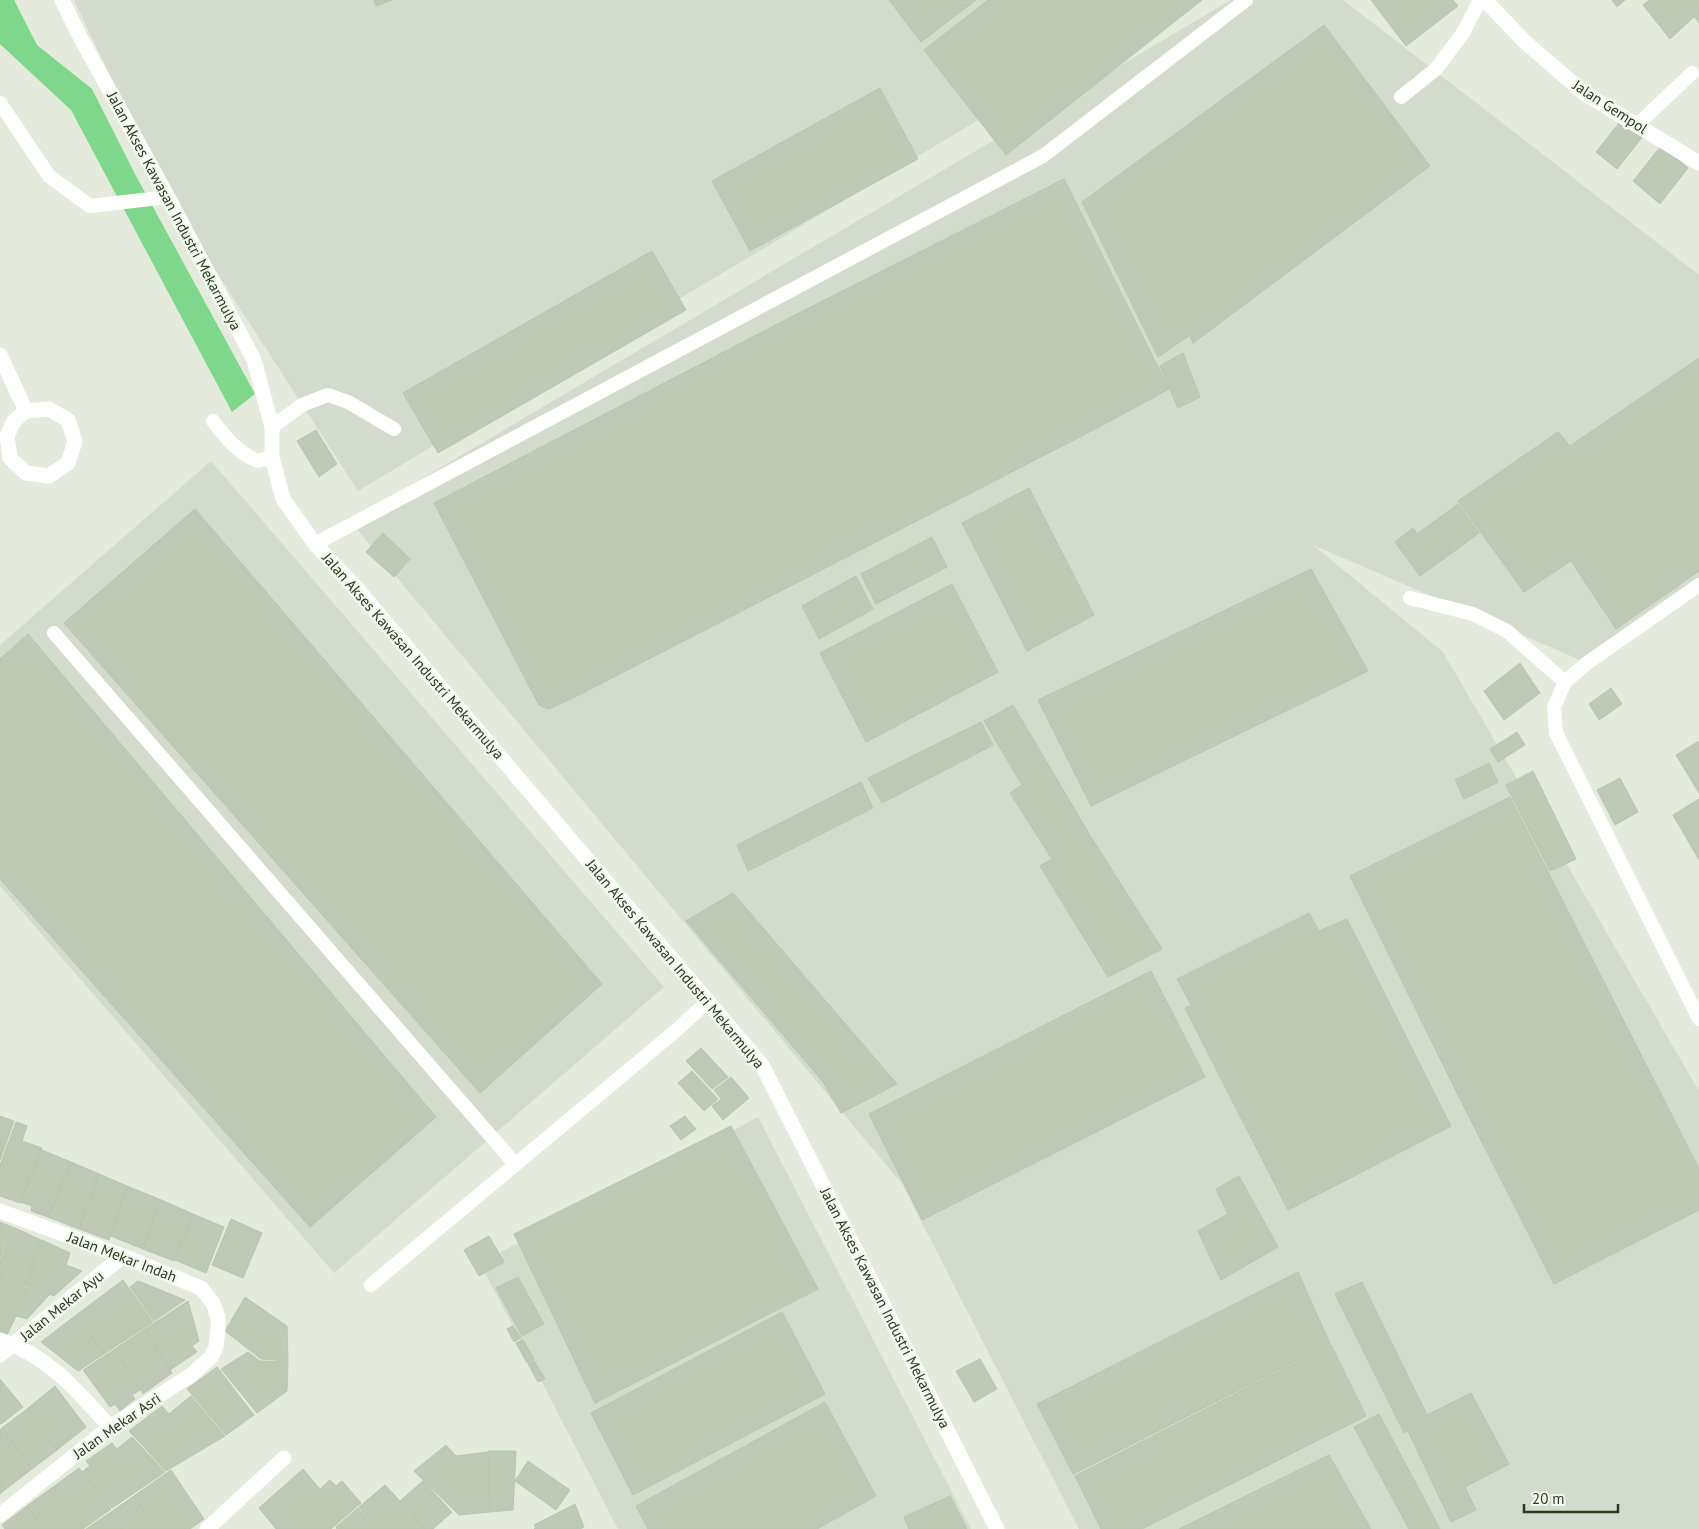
<svg xmlns="http://www.w3.org/2000/svg" width="1699" height="1529" viewBox="0 0 1699 1529" font-family="'PT Sans',sans-serif">
	<style>
		.built { fill: #d3dbcc }
		.water { fill: #7ed78b }
		.building { fill: #bec9b6; stroke: #b9c5af }
		.lines { fill: none; stroke-linecap: round; stroke-linejoin: round }
		.lane { stroke: #fff; stroke-width: 14 }
		.street { stroke: #fff; stroke-width: 15 }
		.labels { text-anchor: middle; stroke-width: 5; stroke-linejoin: round; paint-order: stroke }
		.street-label { font-size: 15px; fill: #263c1d; stroke: #f3f8ee }
	</style>
	<rect width="100%" height="100%" fill="#e4ebdd"/>
	<path class="built" d="M74,0H1179L358,491L168,197Z
		M1231,0H1343L1699,275V585L1587,663L1313,545L1443,652L1699,1091V1529H1079L902,1184L350,521Z
		M211,461L664,987L334,1273L0,886V645Z
		M758,1117L971,1529H618L480,1263Z"/>
	<path class="water" d="M0,0H14L37,45L92,89L135,174L255,394L232,412L71,110L0,44Z"/>
	<path class="building" d="M374,0H392L376,6Z
		M889,0H976L921,42Z
		M988,0H1202L1006,155L924,50Z
		M1371,0H1453L1458,6L1406,46Z
		M1612,0H1625L1617,7Z
		M1649,0H1681L1694,17L1670,39L1643,5Z
		M1682,0H1699V23Z
		M1324,25L1430,166L1193,343L1190,335L1158,357L1082,202Z
		M880,88L918,159L750,251L712,181Z
		M1623,118L1644,135L1617,169L1596,152Z
		M1661,146L1688,168L1660,204L1633,181Z
		M1064,179L1169,389L1099,427L573,698L549,709L539,705L434,503L793,316Z
		M652,251L686,310L438,453L403,393Z
		M1183,353L1200,397L1178,408L1160,366Z
		M1699,358V571L1616,629L1571,561L1524,592L1458,501L1558,432L1570,446Z
		M316,430L337,464L319,477L297,441Z
		M1029,488L1094,615L1027,651L962,523Z
		M1458,504L1479,533L1420,576L1395,542L1413,528L1417,534Z
		M195,509L602,984L480,1093L64,623Z
		M383,533L410,559L394,577L366,552Z
		M932,537L947,567L876,604L861,574Z
		M1311,569L1368,671L1091,806L1038,700Z
		M856,576L873,609L819,639L802,606Z
		M952,584L998,672L866,742L820,653Z
		M28,634L436,1117L310,1227L0,879V659Z
		M1520,663L1540,693L1504,720L1484,691Z
		M1611,688L1622,704L1599,720L1589,704Z
		M1013,705L1091,837L1162,949L1108,977L1040,866L1052,859L1010,793L1022,785L984,721Z
		M981,722L993,745L882,803L868,778Z
		M1517,732L1525,745L1498,762L1490,749Z
		M1699,741V793L1676,755Z
		M1489,763L1498,782L1464,799L1455,780Z
		M1533,771L1576,859L1550,871L1506,785Z
		M1620,778L1638,812L1615,825L1597,790Z
		M861,782L873,808L748,871L737,845Z
		M1510,797L1699,1169V1210L1554,1284L1458,1095L1350,876Z
		M1699,799V860L1673,815Z
		M733,893L897,1084L841,1113L823,1082L686,921Z
		M1309,913L1319,931L1347,919L1451,1126L1288,1210L1185,1008L1191,1005L1177,979Z
		M1151,971L1205,1077L922,1220L869,1114Z
		M701,1048L728,1077L712,1089L686,1061Z
		M692,1071L718,1099L704,1111L678,1083Z
		M731,1077L749,1098L723,1120L712,1106L721,1099L714,1090Z
		M0,1116L14,1121L0,1160Z
		M685,1116L696,1129L681,1140L670,1126Z
		M16,1122L27,1126L22,1141L42,1148L20,1203L0,1196V1165Z
		M731,1126L818,1289L595,1403L514,1234Z
		M42,1150L71,1162L48,1217L31,1211L32,1206L20,1202Z
		M71,1162L99,1174L79,1229L48,1217Z
		M99,1174L127,1186L109,1240L79,1229Z
		M1239,1176L1278,1247L1221,1280L1198,1231L1228,1214L1216,1189Z
		M127,1186L159,1199L143,1249L111,1236Z
		M159,1199L193,1214L174,1261L143,1249Z
		M193,1214L224,1227L206,1273L175,1260Z
		M231,1219L262,1233L243,1278L212,1265Z
		M0,1222L12,1227L0,1257Z
		M13,1227L41,1240L25,1286L0,1279V1261Z
		M489,1236L504,1262L479,1276L464,1250Z
		M42,1240L70,1253L66,1265L82,1271L54,1296L26,1286Z
		M1298,1272L1330,1344L1073,1474L1037,1404Z
		M518,1277L544,1324L522,1336L496,1288Z
		M0,1279L49,1295L27,1319L16,1316L6,1337L0,1335Z
		M123,1280L153,1322L104,1354L75,1316Z
		M138,1281L185,1300L154,1321L130,1287Z
		M1362,1282L1427,1415L1471,1393L1509,1464L1465,1487L1476,1510L1451,1522L1408,1431L1404,1433L1335,1294Z
		M245,1297L287,1326L288,1361L261,1359L225,1331Z
		M188,1301L199,1341L192,1346L197,1352L170,1370L145,1329Z
		M782,1312L825,1394L633,1495L591,1413Z
		M75,1316L104,1354L78,1371L41,1342Z
		M513,1326L521,1338L514,1342L507,1329Z
		M145,1329L172,1373L143,1394L115,1349Z
		M523,1340L534,1359L527,1363L516,1343Z
		M1331,1345L1366,1416L1142,1529H1101L1075,1476Z
		M115,1349L140,1390L132,1395L135,1399L120,1411L115,1404L110,1407L83,1370Z
		M248,1352L260,1361L288,1362L287,1391L257,1413L221,1369Z
		M980,1359L997,1389L974,1402L956,1371Z
		M534,1361L545,1379L538,1382L528,1364Z
		M217,1367L254,1415L226,1435L187,1389Z
		M0,1379L23,1407L1,1424L0,1423Z
		M55,1386L86,1427L57,1450L27,1409Z
		M191,1396L225,1436L166,1471L129,1431L162,1406L169,1414Z
		M825,1402L876,1496L817,1529H648L636,1506Z
		M27,1409L57,1450L32,1469L2,1428Z
		M1379,1414L1440,1529H1409L1354,1427Z
		M2,1428L32,1469L6,1489L0,1481V1430Z
		M132,1437L165,1472L112,1508L82,1472L90,1466L86,1461L112,1443L117,1449Z
		M446,1445L456,1456L488,1452L490,1512L459,1515L414,1471Z
		M488,1451H516L513,1510L490,1512Z
		M1329,1455L1371,1529H1179Z
		M528,1461L570,1490L556,1510L515,1481Z
		M79,1468L111,1509L83,1529L53,1487Z
		M303,1469L320,1489L330,1480L336,1486L342,1481L361,1503L331,1529H276L259,1508Z
		M171,1470L204,1519L190,1529H156L134,1496Z
		M0,1481L6,1489L0,1494Z
		M423,1481L452,1512L433,1529H425L400,1501Z
		M385,1485L400,1501L425,1529H377L359,1507Z
		M53,1487L83,1529H43L27,1506Z
		M134,1496L156,1529H122L111,1512Z
		M950,1496L967,1529H909L904,1517Z
		M575,1504L584,1527L580,1529H534L536,1528L534,1525Z
		M27,1506L43,1529H5L2,1525Z
		M358,1508L376,1529H337L336,1527Z
		M111,1512L122,1529H86Z"/>
	<g class="lines">
		<path class="lane" d="M1401,97L1436,69L1463,33L1480,0
			M0,103L49,176L90,206L168,197
			M1637,125L1692,73
			M213,421C226,438 238,453 258,461L272,457
			M272,427L302,405L328,395L348,402L394,429
			M315,544L1043,156L1246,0
			M1699,585L1587,663L1565,682L1554,707L1556,733L1699,1019
			M1410,598L1473,614L1507,631L1565,682
			M54,633L515,1164
			M371,1285L679,1028L708,1001"/>
		<path class="street" d="M62,0L79,35L168,197L254,360L272,427V457L283,499L315,544L360,592L762,1065L997,1529
			M1485,0L1525,42L1584,93L1699,163
			M0,355L26,411
			M49,409L68,420L75,442L68,463L49,476L26,473L10,458L7,436L14,421L26,411Z
			M0,1211L123,1256L201,1288L213,1303L218,1317V1329L216,1347L211,1357L191,1375L110,1427L0,1515
			M0,1340C48,1355 77,1391 110,1427
			M0,1355L123,1256
			M207,1529L284,1458"/>
	</g>
	<g class="labels">
		<g class="street-label">
			<text transform="translate(1610 107) rotate(33)" y="5">Jalan Gempol</text>
			<text transform="translate(174 211) rotate(62)" y="5">Jalan Akses Kawasan Industri Mekarmulya</text>
			<text transform="translate(413 656) rotate(49)" y="5">Jalan Akses Kawasan Industri Mekarmulya</text>
			<text transform="translate(675 964) rotate(50)" y="5">Jalan Akses Kawasan Industri Mekarmulya</text>
			<text transform="translate(122 1257) rotate(21)" y="5">Jalan Mekar Indah</text>
			<text transform="translate(62 1306) rotate(-39)" y="5">Jalan Mekar Ayu</text>
			<text transform="translate(885 1308) rotate(63)" y="5">Jalan Akses Kawasan Industri Mekarmulya</text>
			<text transform="translate(117 1426) rotate(-35)" y="5">Jalan Mekar Asri</text>
		</g>
	</g>
	<path d="M1524 1504v8h94v-8" fill="none" stroke="#263c1d" stroke-width="2.5"/>
	<text x="1532" y="1504" font-size="15" fill="#263c1d" stroke="#f3f8ee" stroke-width="4" paint-order="stroke">20 m</text>
</svg>
